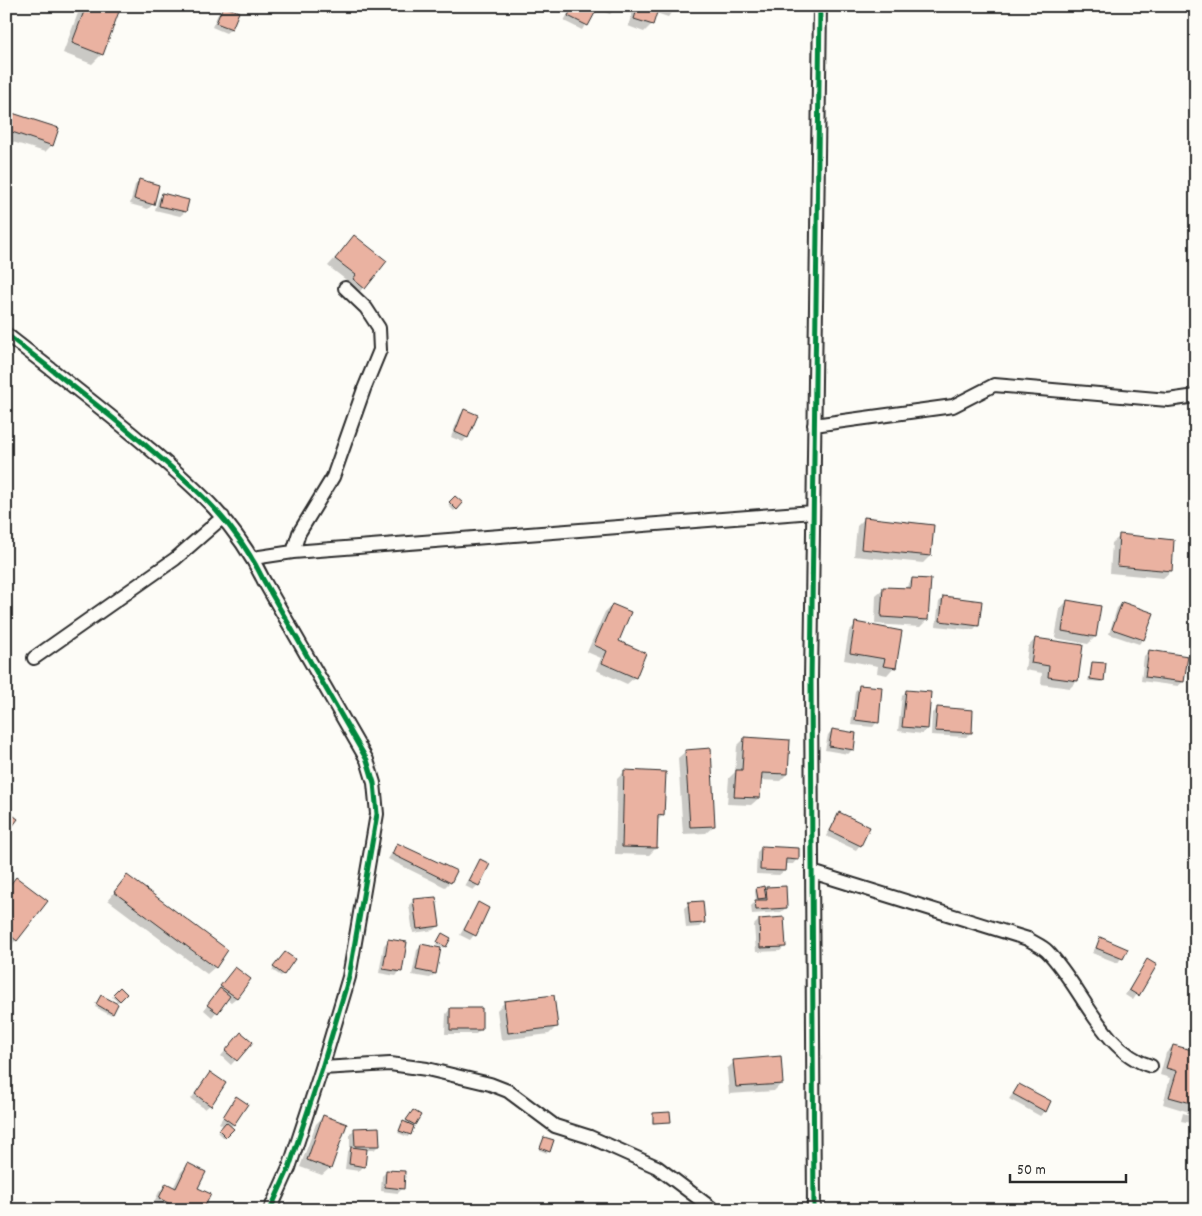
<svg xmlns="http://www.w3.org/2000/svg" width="1202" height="1216" viewBox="0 0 1202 1216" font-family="Dekko,sans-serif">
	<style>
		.shadow { fill: #0003 }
		.building { fill: #eab2a1; stroke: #2b2b2b }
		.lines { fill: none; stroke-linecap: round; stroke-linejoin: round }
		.minor-casing { stroke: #2b2b2b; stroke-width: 16 }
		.minor { stroke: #fdfcf7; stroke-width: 12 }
		.cycleway-casing { stroke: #fdfcf7; stroke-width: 8 }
		.cycleway { stroke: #00873e; stroke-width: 5 }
	</style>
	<rect width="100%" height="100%" fill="#fdfcf7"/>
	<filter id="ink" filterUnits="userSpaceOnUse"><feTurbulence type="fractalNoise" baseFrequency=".02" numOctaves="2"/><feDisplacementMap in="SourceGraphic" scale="10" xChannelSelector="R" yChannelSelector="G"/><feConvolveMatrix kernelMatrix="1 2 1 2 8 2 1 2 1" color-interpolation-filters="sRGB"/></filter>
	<g filter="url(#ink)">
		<path class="shadow" d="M62,6H120L102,54L92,64L63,53L78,13Z
			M572,6H585L594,11L582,30L564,21Z
			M597,6H618L610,14L596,9Z
			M620,6H676L668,17L656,13L652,24L644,32L628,26L633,11Z
			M224,7L231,29L226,33L212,27L219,12Z
			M6,112L52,145L45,152L6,140Z
			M140,181L153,204L148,209L130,204L135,185Z
			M162,195L185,212L180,216L155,210L158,199Z
			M354,237L385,262L357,295L346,287L350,283L328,266Z
			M464,411L467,437L463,442L451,437L460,415Z
			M455,498L461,504L454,511L448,505Z
			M864,519L930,556L923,563L854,556L857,526Z
			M1120,536L1173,541L1171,571L1163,578L1110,573L1112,543Z
			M912,579L927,620L920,627L875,624L876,595L884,588L905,589Z
			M944,597L978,625L973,630L936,626L939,602Z
			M1067,601L1095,637L1088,644L1055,638L1060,609Z
			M1122,603L1143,639L1139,644L1109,634L1117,608Z
			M612,605L617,641L635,677L627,684L596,670L601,658L587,652L605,612Z
			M856,624L894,667L887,675L877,673L878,666L844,660L849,631Z
			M1035,639L1077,681L1070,688L1041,684L1042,673L1025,670L1028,647Z
			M1149,651L1183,682L1178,686L1141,681L1144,656Z
			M1092,663L1103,680L1101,682L1088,681Z
			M860,686L877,722L873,727L851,725L855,691Z
			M906,691L927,729L922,734L898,731L902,696Z
			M937,709L971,732L966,737L931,735L932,713Z
			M832,730L853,749L848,754L825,750L828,735Z
			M744,739L787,774L780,781L760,780L759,798L751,805L727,804L729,778L735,772L737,746Z
			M686,751L714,826L706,833L683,834L678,758Z
			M624,772L663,815L657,821L656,848L649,855L615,854L617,779Z
			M839,814L860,845L856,850L826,836Z
			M398,844L450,882L445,887L388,859Z
			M762,847L797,859L793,864H784V871L779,875L756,874L757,852Z
			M480,861L478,885L473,890L465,886Z
			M127,877L215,967L207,974L108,900Z
			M766,888L786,908L781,912L752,914L751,906L756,901L755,891L757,889L763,891Z
			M6,890L16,940L9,947L6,945Z
			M413,901L439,926L434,930L413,933L409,905Z
			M478,904L474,935L470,940L460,935Z
			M689,904L704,922L699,927L686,928L684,908Z
			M759,920L785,946L780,951L756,952L754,925Z
			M440,936L445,946L443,948L436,944Z
			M1101,939L1126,949L1118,963L1092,953Z
			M389,940L400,971L396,976L379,973L384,945Z
			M422,946L435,974L430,978L412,975L417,950Z
			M283,955V974L281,976L272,970Z
			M1147,961L1156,966L1133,1000L1125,995Z
			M230,973L250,980L236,998L231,1002L227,999L212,1017L204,1010Z
			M120,989L126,994L118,1002L112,997Z
			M100,998L112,1013L110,1015L95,1007Z
			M505,1002L556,1027L549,1034L501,1040L497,1010Z
			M450,1009L480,1030L476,1034H445L446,1014Z
			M236,1038L251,1042L231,1065L221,1056Z
			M1173,1046L1196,1114L1163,1104L1170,1078L1160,1075L1166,1053Z
			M734,1062L782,1083L774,1091L729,1094L727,1069Z
			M206,1078L210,1105L205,1109L191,1099Z
			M1019,1085L1045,1111L1040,1116L1009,1099Z
			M236,1098L233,1124L230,1128L232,1130L224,1138L218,1132L224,1126L219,1123Z
			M411,1113L414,1124L408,1137L398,1133L401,1124L405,1123Z
			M1183,1113L1196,1117V1124L1181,1121Z
			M653,1114L670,1121L652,1124Z
			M324,1116L330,1168L322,1175L300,1167L316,1124Z
			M355,1129L379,1145L374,1150H366L364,1166L359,1171L345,1169L347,1153L350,1149V1134Z
			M545,1138L549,1151L547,1153L539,1150Z
			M189,1164L202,1210H160L152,1206L159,1192L166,1184L173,1188L181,1172Z
			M387,1171L403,1188L398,1193L381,1191L382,1176Z"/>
		<path class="building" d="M86,6H121L103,55L72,43Z
			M223,6L239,12L232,29L216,23Z
			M573,6H587L596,11L588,26L568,16Z
			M638,6H659L653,25L634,19Z
			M6,111L59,128L53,146L6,130Z
			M139,179L159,185L154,205L134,199Z
			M162,193L189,200L186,212L159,206Z
			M354,235L387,261L365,289L353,279L356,275L335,259Z
			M464,409L478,415L468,438L455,432Z
			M455,496L463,503L457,510L449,502Z
			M864,517L934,525L931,556L861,549Z
			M1119,534L1174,540L1172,571L1117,566Z
			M912,578L931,579L928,620L881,617L883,587L911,588Z
			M943,596L982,601L979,626L940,621Z
			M1067,600L1101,606L1096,637L1062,631Z
			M1122,602L1154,613L1144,640L1112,629Z
			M612,604L631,612L619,641L646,653L636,678L602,663L607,651L594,645Z
			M855,622L902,631L896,668L883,666L885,659L850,653Z
			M1035,638L1083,645L1078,681L1048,677L1049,666L1031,663Z
			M1149,650L1188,656L1184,682L1145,677Z
			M1092,662L1106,663L1104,681L1090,679Z
			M859,685L882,687L879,723L855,720Z
			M906,690L931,692L928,729L902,727Z
			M937,707L973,710L972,733L935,731Z
			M832,729L856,733L854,750L829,746Z
			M744,737L790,740L788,774L762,773L760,798L734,797L736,770H742Z
			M711,748L715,826L690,827L685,750Z
			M624,770L666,772L664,816L658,815L657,848L622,847Z
			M6,810L18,819L6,835Z
			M839,812L870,827L861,846L830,831Z
			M397,843L457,871L451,883L392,854Z
			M761,846L799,848V860L786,859L785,871L760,870Z
			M480,859L490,864L479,886L469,881Z
			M127,875L228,950L216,968L114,892Z
			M16,877L48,901L17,941L6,932V890Z
			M764,886L766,898L758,899L756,888Z
			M786,886L787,908L756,910L755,900H767L766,887Z
			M436,897L440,926L417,929L413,899Z
			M703,901L705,923L690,924L688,902Z
			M478,902L489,908L476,936L464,930Z
			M784,917L786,947L760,948L759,919Z
			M442,933L451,938L446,947L437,942Z
			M1100,937L1128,949L1123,959L1096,948Z
			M388,939L407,942L402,972L383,969Z
			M421,944L441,948L436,974L416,970Z
			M285,952L295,959L284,975L273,967Z
			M1147,959L1157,965L1139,996L1129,990Z
			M235,967L251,979L237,998L220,986Z
			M120,987L127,994L120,1001L113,994Z
			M220,988L230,996L218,1013L207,1005Z
			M101,995L118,1004L113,1014L96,1004Z
			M554,995L558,1027L508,1033L504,1001Z
			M450,1008H482V1030H450Z
			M241,1032L253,1042L237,1061L225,1051Z
			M1173,1045L1196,1051V1116L1188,1113L1191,1103L1169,1097L1177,1071L1166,1068Z
			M781,1056L783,1084L736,1087L733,1060Z
			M210,1072L226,1083L211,1106L195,1094Z
			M1019,1084L1051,1101L1046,1112L1013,1094Z
			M236,1096L248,1104L234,1125L223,1117Z
			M413,1110L421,1115L415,1125L406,1120Z
			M670,1112L671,1122L653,1123V1113Z
			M323,1115L347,1124L331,1169L307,1160Z
			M403,1121L414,1126L411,1135L399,1131Z
			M226,1122L234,1129L226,1137L219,1130Z
			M379,1127L380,1146H355L354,1128Z
			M544,1137L554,1140L550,1152L540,1148Z
			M351,1147L367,1149L365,1167L349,1164Z
			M188,1163L206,1172L198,1188L211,1194L203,1210H167L170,1204L159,1198L166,1183L176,1188Z
			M386,1170L405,1171L404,1189L385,1187Z"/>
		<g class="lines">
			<g class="minor-casing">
				<path id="minor" d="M6,334C52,370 98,405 143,443C193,486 234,519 264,581L367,760L374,783L377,814L349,977L322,1068L289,1168L270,1210
					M814,425L953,406L994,385L1168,400L1196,396
					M293,552L299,533L333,477L364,389L380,350L379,328L366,308L345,288
					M253,558L293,552L813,512
					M34,658L175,559L223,517
					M812,872L1028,939C1034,943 1042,946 1047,951C1082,986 1102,1052 1151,1066
					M322,1068L390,1064L427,1069L490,1084L508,1091L555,1126L590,1137L657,1167L714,1210
					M814,1210L811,682L820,6"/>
			</g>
			<use href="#minor" class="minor"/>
			<g class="cycleway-casing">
				<path id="cycleway" d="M6,334C52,370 98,405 143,443C193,486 234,519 264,581L367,760L374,783L377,814L349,977L322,1068L289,1168L270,1210
					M814,1210L811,682L820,6"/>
			</g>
			<use href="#cycleway" class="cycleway"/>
		</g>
	</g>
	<rect width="1202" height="1216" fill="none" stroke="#fdfcf7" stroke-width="25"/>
	<rect x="12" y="12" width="1177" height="1191" fill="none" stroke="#2b2b2b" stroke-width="2" filter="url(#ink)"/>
	<path d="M1010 1174v8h116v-8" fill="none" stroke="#2b2b2b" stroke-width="2.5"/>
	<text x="1017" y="1174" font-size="15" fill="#2b2b2b" stroke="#fdfcf7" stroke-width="4" paint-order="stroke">50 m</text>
</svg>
